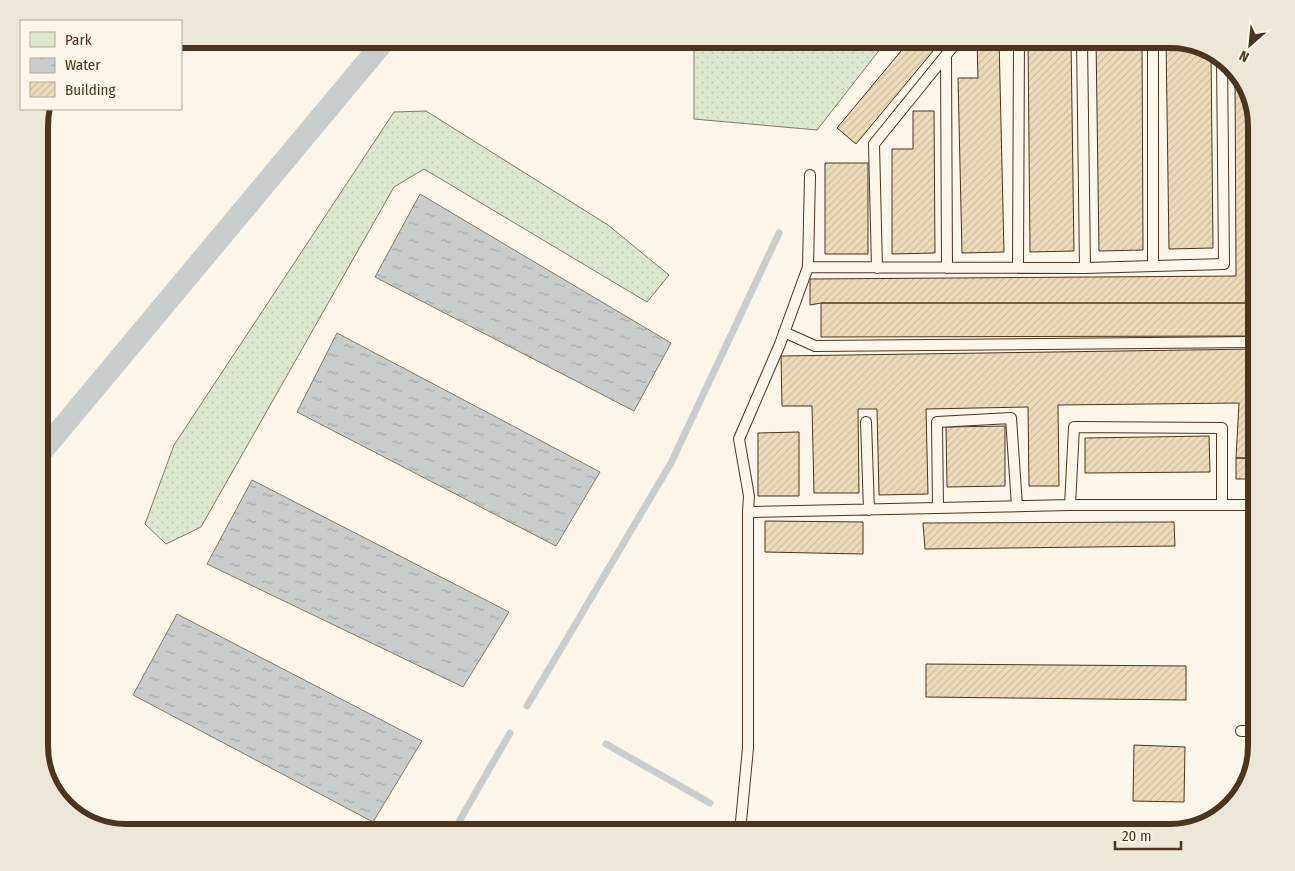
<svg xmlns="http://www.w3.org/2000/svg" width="1295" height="871" viewBox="0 0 1295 871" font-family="'Fira Sans Condensed',sans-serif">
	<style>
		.green { fill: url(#green-dots); stroke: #887966 }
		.water { fill: url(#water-ripples); stroke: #887966 }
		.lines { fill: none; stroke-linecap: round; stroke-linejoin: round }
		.stream { stroke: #c9cecd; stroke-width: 7 }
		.canal { stroke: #c9cecd; stroke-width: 22 }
		.building { fill: url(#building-hatch); stroke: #4a3520 }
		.lane-casing { stroke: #4a3520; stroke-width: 12 }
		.lane { stroke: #fbf6e9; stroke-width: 10 }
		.rim { fill: none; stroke: #4a3520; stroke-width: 6 }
	</style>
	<defs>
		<pattern id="green-dots" width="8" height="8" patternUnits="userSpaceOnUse" patternTransform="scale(1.25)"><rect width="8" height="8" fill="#dce7d0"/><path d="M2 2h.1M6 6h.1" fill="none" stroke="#bec7b2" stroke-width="1.8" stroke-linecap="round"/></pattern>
		<pattern id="water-ripples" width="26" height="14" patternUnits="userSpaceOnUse" patternTransform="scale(1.25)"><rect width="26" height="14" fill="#c9cecd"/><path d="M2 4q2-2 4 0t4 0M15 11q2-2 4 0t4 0" fill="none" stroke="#a5a8a6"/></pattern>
		<pattern id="building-hatch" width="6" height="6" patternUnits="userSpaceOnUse" patternTransform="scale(1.25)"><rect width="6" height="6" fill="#ecdcbc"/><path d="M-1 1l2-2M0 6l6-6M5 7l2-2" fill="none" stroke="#ccbda1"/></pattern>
	</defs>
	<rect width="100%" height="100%" fill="#fbf6e9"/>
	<path class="green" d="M694,39H888L817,130L694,119Z
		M426,111L608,225L669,275L647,302L424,169L394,187L201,527L166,544L145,524L174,445L394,112Z"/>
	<path class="water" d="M420,194L671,343L634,411L375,277Z
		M337,333L600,472L556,546L297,412Z
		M252,480L509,612L463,687L207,564Z
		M177,614L422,741L373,822L133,695Z"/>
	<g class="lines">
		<path class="stream" d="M527,706L671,463L779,233
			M606,744L710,803
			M453,832L510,733"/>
		<path class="canal" d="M39,455L386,39"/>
	</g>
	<path class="building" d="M911,39H943L856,144L837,128Z
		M977,39H999L1004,252L962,253L958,78H978Z
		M1028,39H1071L1074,251L1030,252Z
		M1096,39H1142L1143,250L1099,251Z
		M1166,39L1211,51L1213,248L1169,249Z
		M1235,71L1245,82L1256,125V303H821L810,305V279L1236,276Z
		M913,111H934L935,253L892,254V149H913Z
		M825,163H868V254H825Z
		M821,303H1256V336L821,337Z
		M1256,349V458H1236L1239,403L1058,405L1059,486H1029L1028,407L926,409L928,494L879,495L877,409H858L859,493H814L812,406H782L781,356Z
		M1005,426V486L947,487L946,427Z
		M799,432V496H758V433Z
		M1209,436L1210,472L1085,473V438Z
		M1236,458H1256V479H1236Z
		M765,521L863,522V554L765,552Z
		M1174,522L1175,546L925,549L923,523Z
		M926,664L1186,666V700L926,697Z
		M1134,745L1185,747L1184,802L1133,801Z"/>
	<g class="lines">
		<g class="lane-casing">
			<path id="lane" d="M946,55L947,268
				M1153,266V39
				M808,267L810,175
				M877,268L874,144L959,39
				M1018,268L1019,39
				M1085,268L1224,264L1222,58
				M784,332L815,346L1256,342
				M866,422L869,510
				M1070,505L1074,427L1222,428V504
				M938,508L937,422L1011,418L1017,506
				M748,512L749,496L739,439L780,344L808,267L1085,268L1082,39
				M1241,731H1256
				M740,832L748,748V512L1070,505H1256"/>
		</g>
		<use href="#lane" class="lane"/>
	</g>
	<path d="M0 0H1295V871H0ZM126 48H1170A78 78 0 0 1 1248 126V746A78 78 0 0 1 1170 824H126A78 78 0 0 1 48 746V126A78 78 0 0 1 126 48Z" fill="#ede7d9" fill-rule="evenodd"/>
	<path class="rim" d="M126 48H1170A78 78 0 0 1 1248 126V746A78 78 0 0 1 1170 824H126A78 78 0 0 1 48 746V126A78 78 0 0 1 126 48Z"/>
	<rect x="20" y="20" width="162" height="90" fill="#fbf6e9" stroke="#b4a999"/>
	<rect x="30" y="32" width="25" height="15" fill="#dce7d0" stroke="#b4a999"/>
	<text x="65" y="45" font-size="15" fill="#4a3520">Park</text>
	<rect x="30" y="58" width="25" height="15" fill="url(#water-ripples)" stroke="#b4a999"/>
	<text x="65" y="70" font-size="15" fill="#4a3520">Water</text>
	<rect x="30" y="82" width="25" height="15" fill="url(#building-hatch)" stroke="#b4a999"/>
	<text x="65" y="95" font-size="15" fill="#4a3520">Building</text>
	<g transform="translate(1250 45) rotate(207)" stroke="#fbf6e9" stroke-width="4" paint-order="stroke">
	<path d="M0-4L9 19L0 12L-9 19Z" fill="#4a3520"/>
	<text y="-8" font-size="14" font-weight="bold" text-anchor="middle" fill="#4a3520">N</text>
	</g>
	<path d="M1115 841v8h66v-8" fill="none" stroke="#4a3520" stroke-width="2.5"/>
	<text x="1122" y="841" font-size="15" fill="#4a3520" stroke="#fbf6e9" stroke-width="4" paint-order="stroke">20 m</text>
</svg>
